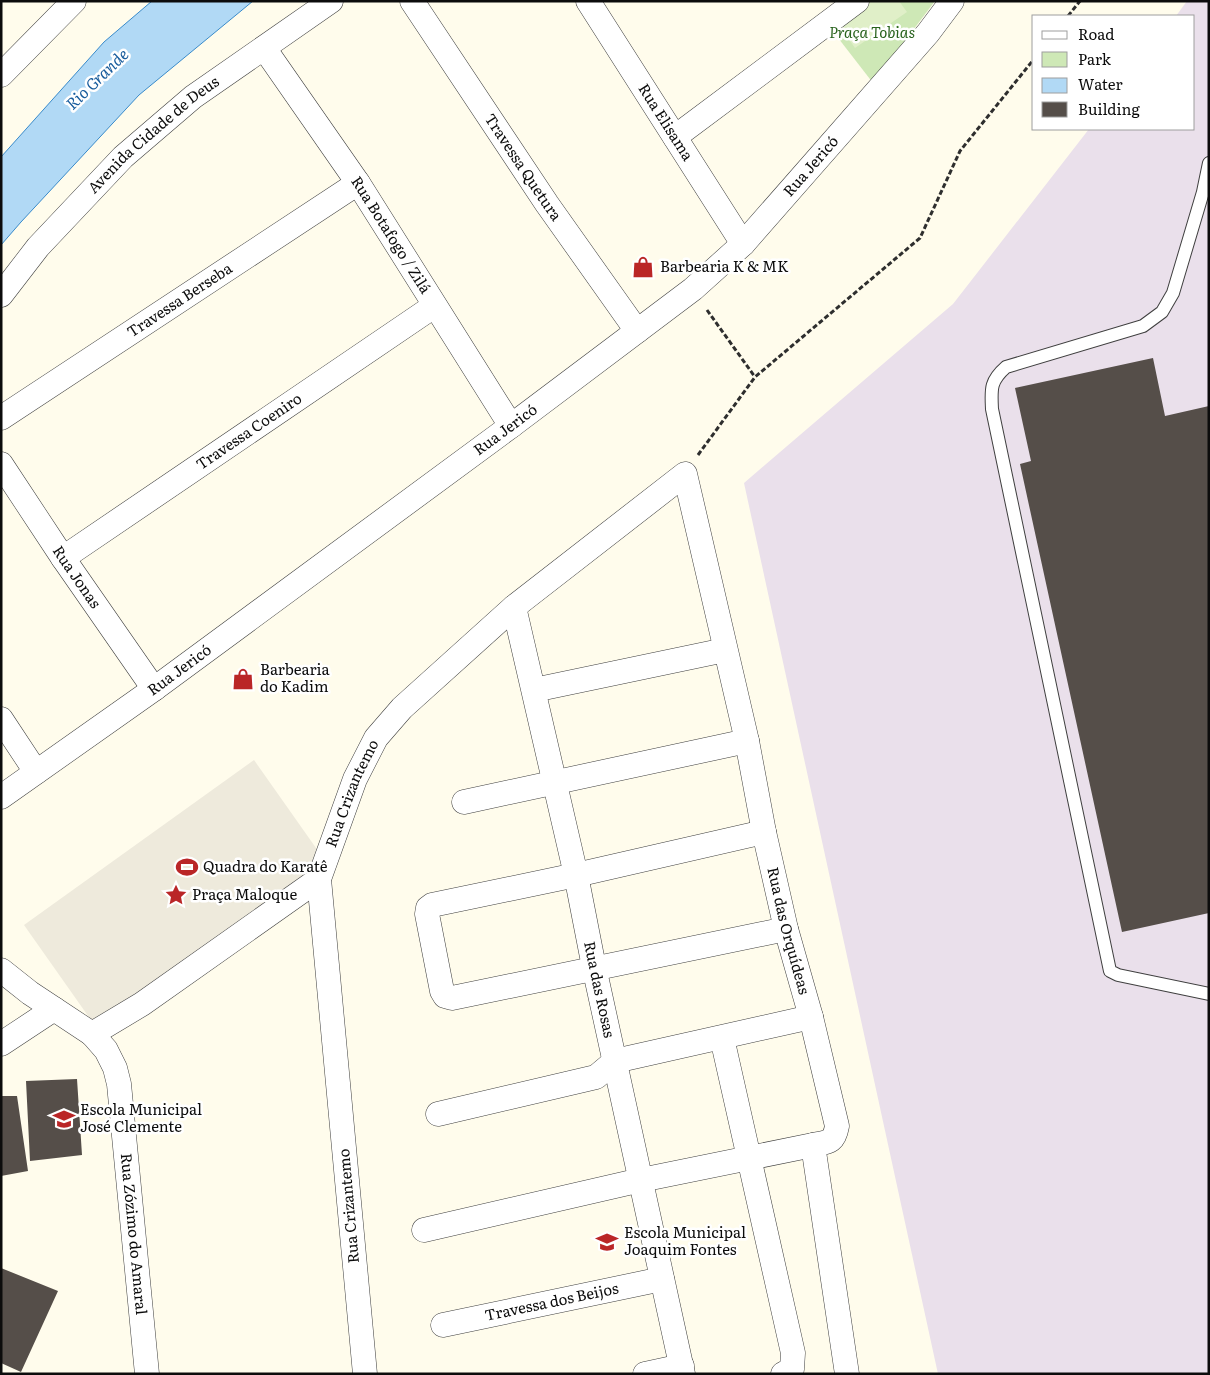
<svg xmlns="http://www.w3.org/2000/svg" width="1210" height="1375" viewBox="0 0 1210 1375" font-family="Literata,serif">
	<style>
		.industrial { fill: #eae0eb }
		.green { fill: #cee8b6 }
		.pitch { fill: #e0efc8 }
		.plaza { fill: #eeeadc }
		.water { fill: #b1d9f5; stroke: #398bcb }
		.building { fill: #554e49 }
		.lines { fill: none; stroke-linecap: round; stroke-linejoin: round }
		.lane-casing { stroke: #3f3f3f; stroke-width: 14 }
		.street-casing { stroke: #3f3f3f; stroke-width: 25 }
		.path { stroke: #2e2e2e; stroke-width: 3; stroke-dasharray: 5 2.5; stroke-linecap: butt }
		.lane { stroke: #fff; stroke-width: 12 }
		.street { stroke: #fff; stroke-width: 24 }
		.labels { text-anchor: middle; stroke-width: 5; stroke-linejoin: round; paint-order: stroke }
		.park-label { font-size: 15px; font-style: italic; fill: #29631e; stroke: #fff }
		.street-label { font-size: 15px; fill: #0c0c0c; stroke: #fff }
		.poi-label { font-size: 15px; fill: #0c0c0c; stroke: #fff; text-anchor: start }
		.water-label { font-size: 16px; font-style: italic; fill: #185c9c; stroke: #fff }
	</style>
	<rect width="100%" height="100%" fill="#fffcec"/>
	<path class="industrial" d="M1187,1H1209V1374H938L744,483L953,304L1089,129H1194V16H1176Z"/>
	<path class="green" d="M856,1H935L873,83L825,21Z"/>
	<path class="pitch" d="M864,1H899L907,12L855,48L836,21Z"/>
	<path class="plaza" d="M254,760L328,865L98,1030L24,925Z"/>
	<path class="water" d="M152,1H253L139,95L21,222L1,245V157L104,42Z"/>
	<path class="building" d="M1153,358L1165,416L1209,406V913L1122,932L1020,464L1031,461L1015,388Z
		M77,1079L82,1155L30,1161L26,1081Z
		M1,1096H17L28,1171L1,1176Z
		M1,1268L58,1291L21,1372L1,1363Z"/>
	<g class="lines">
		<g class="lane-casing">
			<path id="lane" d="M1209,163L1203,192L1173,293L1162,312L1143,326L1006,367C990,381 991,389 992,409L1110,971L1118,975L1209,994"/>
		</g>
		<g class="street-casing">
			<g id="street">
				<path id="s1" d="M412,1L547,204L637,331"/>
				<path id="s2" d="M588,1L743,244"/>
				<path id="s3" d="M264,48L358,183L511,426"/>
				<path d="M1,75L74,1"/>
				<path d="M675,137L857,1"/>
				<path id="s4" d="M1,295L38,247L123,157L193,97L331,1"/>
				<path id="s5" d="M1,418L358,183"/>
				<path id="s6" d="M1,464L63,558L154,689"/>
				<path id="s7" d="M63,558L434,306"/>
				<path id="s8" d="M514,607L576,875L594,967L683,1374"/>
				<path d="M534,690L725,650"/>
				<path d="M1,719L36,772"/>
				<path id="s9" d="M1,797L154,689L511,426L693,289L743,244L928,33L952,1"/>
				<path d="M464,802L747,741"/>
				<path d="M764,832L576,875L432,905L428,908L427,914L442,991L445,996L452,998L786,929"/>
				<path id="s10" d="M1,970L30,993L92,1034L106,1050L115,1068L119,1084L147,1374"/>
				<path d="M92,1034L142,1004L319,879"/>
				<path d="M722,1038L793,1353L792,1369L783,1374"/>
				<path d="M1,1044L54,1009"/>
				<path d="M438,1114L596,1077L615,1061L811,1017"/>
				<path d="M424,1230L641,1180L813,1145"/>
				<path id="s11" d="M443,1325L662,1279"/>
				<path id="s12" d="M365,1374L319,879L355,779L376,738L402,708L514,607L685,474L747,741L764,832L786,929L811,1017L837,1126C834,1143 828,1142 813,1145L847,1374"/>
				<path d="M645,1374L682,1366"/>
			</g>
		</g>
		<path class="path" d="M1068,16L1080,1
			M707,310L755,377
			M698,455L755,377L920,238L960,151L1034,59"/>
		<use href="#lane" class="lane"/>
		<use href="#street" class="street"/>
	</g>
	<defs>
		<g id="shop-bare" transform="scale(1.725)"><path d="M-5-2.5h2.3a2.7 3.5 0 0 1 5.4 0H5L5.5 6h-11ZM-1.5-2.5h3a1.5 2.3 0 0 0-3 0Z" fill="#ba2627" stroke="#fff" stroke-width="2.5" paint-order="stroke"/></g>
		<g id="stadium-bare" transform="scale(1.725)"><path d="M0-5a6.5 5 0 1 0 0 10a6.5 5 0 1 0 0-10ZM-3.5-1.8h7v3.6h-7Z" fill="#ba2627" stroke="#fff" stroke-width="2.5" paint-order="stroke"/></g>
		<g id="sight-bare" transform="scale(1.725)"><path d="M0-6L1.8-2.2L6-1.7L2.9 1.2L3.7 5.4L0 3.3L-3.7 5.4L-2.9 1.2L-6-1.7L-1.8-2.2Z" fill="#ba2627" stroke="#fff" stroke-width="2.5" paint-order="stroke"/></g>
		<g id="school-bare" transform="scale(1.725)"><path d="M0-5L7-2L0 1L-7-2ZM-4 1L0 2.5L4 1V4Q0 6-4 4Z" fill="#ba2627" stroke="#fff" stroke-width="2.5" paint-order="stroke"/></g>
	</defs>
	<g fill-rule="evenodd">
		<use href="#shop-bare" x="643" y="267"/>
		<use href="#shop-bare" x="243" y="679"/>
		<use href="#stadium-bare" x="187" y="867"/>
		<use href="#sight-bare" x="176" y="895"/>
		<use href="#school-bare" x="64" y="1119"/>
		<use href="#school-bare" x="607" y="1242"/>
	</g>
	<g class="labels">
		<g class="park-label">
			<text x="872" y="38">Praça Tobias</text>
		</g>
		<g class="street-label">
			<text dy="5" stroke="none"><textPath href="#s2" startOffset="144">Rua Elisama</textPath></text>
			<text dy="5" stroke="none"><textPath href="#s4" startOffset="222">Avenida Cidade de Deus</textPath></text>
			<text dy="5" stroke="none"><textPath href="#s1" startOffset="200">Travessa Quetura</textPath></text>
			<text dy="5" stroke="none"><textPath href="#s9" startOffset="1029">Rua Jericó</textPath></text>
			<text dy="5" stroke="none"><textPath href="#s3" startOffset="226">Rua Botafogo / Zilá</textPath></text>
			<text dy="5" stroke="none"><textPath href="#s5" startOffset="214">Travessa Berseba</textPath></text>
			<text dy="5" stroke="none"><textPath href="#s9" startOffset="624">Rua Jericó</textPath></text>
			<text dy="5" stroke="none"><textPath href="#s7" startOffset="225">Travessa Coeniro</textPath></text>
			<text dy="5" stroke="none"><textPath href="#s6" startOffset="136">Rua Jonas</textPath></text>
			<text dy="5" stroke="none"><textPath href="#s9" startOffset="219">Rua Jericó</textPath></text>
			<text dy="5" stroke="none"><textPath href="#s12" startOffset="589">Rua Crizantemo</textPath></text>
			<text dy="5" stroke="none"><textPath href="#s12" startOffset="1525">Rua das Orquídeas</textPath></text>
			<text dy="5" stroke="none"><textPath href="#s8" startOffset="392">Rua das Rosas</textPath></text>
			<text transform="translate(349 1206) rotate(-95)" y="5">Rua Crizantemo</text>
			<text dy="5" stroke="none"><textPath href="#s10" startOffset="320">Rua Zózimo do Amaral</textPath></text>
			<text dy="5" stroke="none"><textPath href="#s11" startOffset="111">Travessa dos Beijos</textPath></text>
		</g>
		<g class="poi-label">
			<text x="660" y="272">Barbearia K &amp; MK</text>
			<text x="260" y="675">Barbearia<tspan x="260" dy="17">do Kadim</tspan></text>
			<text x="203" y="872">Quadra do Karatê</text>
			<text x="192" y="900">Praça Maloque</text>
			<text x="80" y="1115">Escola Municipal<tspan x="80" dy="17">José Clemente</tspan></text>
			<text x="624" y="1238">Escola Municipal<tspan x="624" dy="17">Joaquim Fontes</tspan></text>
		</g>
		<g class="water-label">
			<text transform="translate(97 79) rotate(-44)" y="6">Rio Grande</text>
		</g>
	</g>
	<rect width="1210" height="1375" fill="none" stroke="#0c0c0c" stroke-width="5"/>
	<rect x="1032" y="15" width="162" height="115" fill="#ffffff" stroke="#9e9e9e"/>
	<rect x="1042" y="31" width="25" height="8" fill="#ffffff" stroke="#9e9e9e"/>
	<text x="1078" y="40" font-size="15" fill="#0c0c0c">Road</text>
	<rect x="1042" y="52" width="25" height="15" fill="#cee8b6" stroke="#9e9e9e"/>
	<text x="1078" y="65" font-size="15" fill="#0c0c0c">Park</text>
	<rect x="1042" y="78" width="25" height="15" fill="#b1d9f5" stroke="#9e9e9e"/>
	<text x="1078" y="90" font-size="15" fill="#0c0c0c">Water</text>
	<rect x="1042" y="102" width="25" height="15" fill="#554e49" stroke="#9e9e9e"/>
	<text x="1078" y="115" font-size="15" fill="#0c0c0c">Building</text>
</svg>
